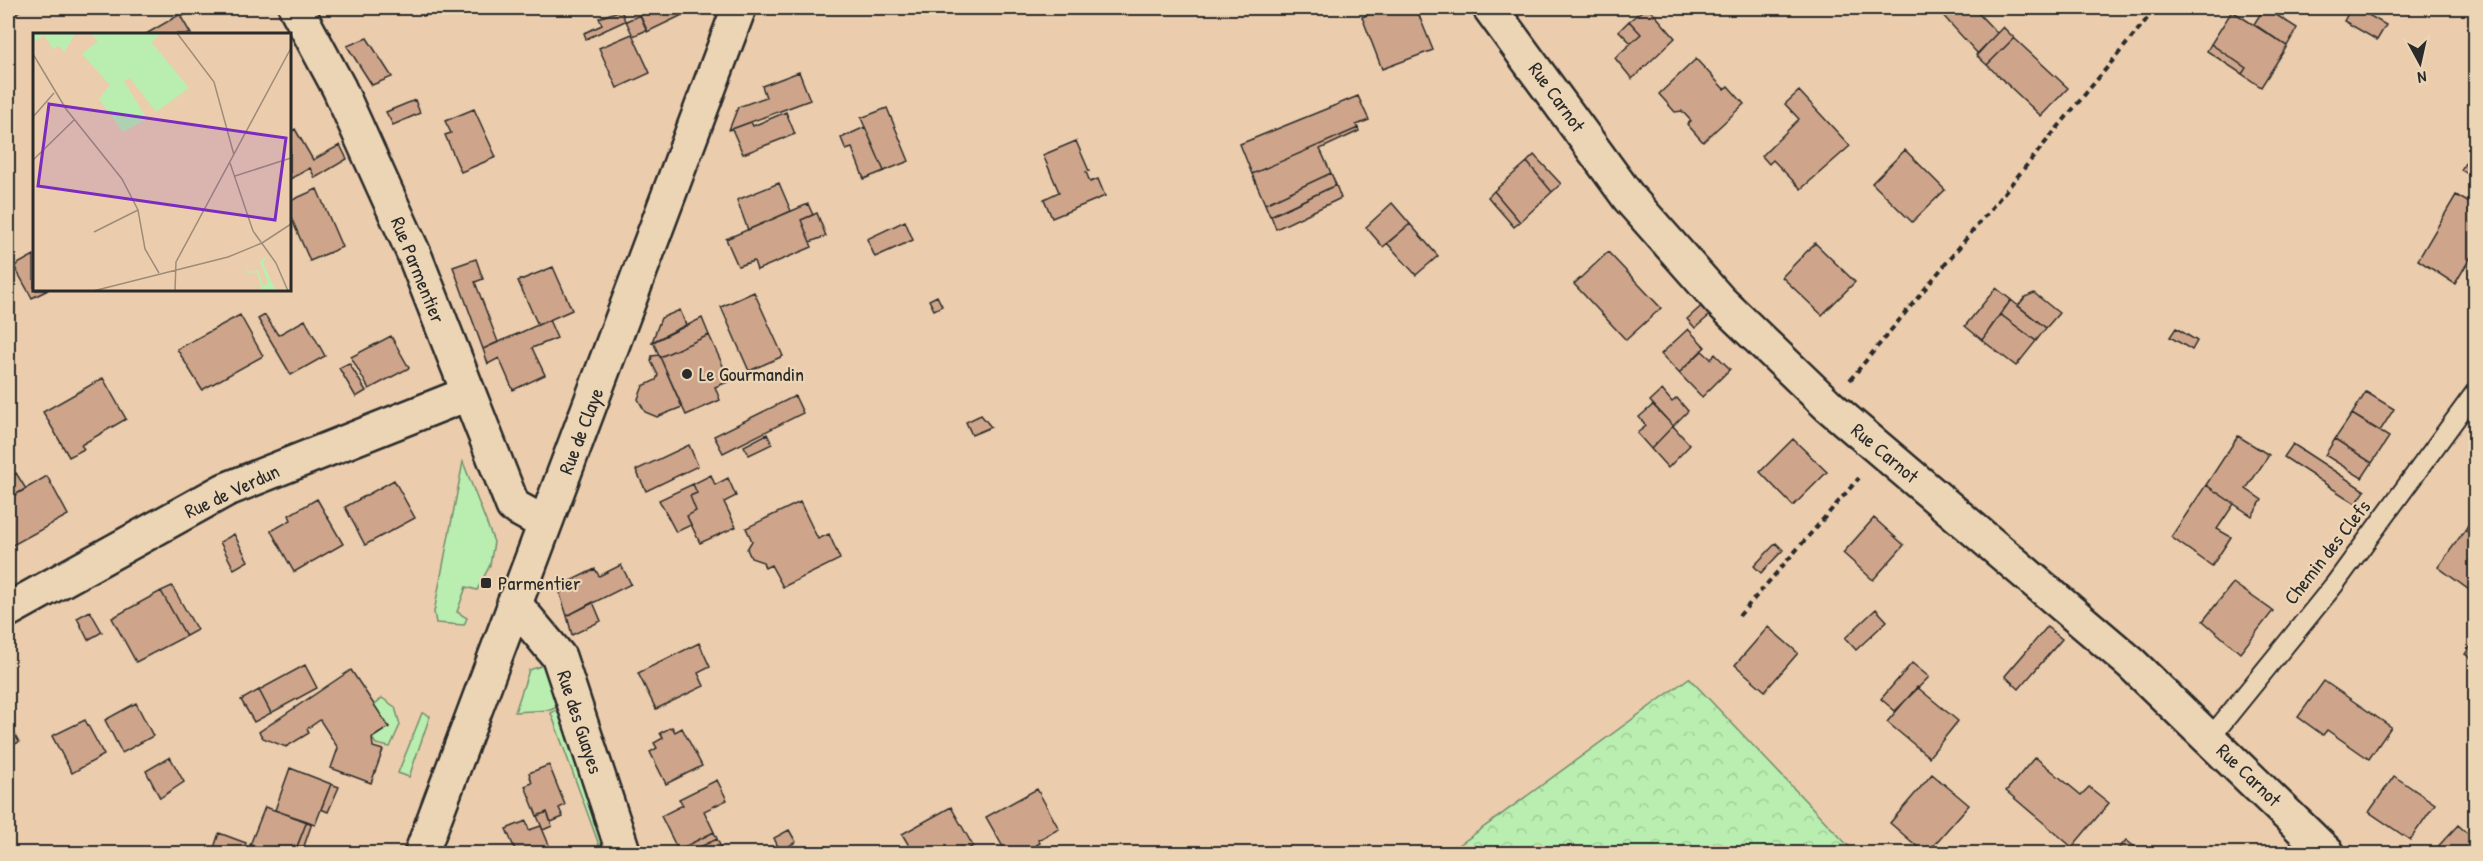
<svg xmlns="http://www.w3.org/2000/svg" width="2483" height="861" viewBox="0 0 2483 861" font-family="'Patrick Hand',sans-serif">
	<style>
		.green { fill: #b9eeb0; stroke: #728c6e; stroke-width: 1.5 }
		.forest { fill: url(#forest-crowns); stroke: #728c6e; stroke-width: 1.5 }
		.building { fill: #cea58a; stroke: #2b2b2b; stroke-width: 1.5 }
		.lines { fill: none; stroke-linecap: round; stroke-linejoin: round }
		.lane-casing { stroke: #2b2b2b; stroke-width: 22 }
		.street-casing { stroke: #2b2b2b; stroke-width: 38 }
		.secondary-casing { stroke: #2b2b2b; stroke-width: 38 }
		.path { stroke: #2b2b2b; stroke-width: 4; stroke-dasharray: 6 4.5; stroke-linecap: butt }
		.lane { stroke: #ecd5b5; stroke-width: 18 }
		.street { stroke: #ecd5b5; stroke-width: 33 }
		.secondary { stroke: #ecd5b5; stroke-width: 33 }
		.poi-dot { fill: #2b2b2b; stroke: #ecd5b5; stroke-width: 2 }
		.labels { text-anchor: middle; stroke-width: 4.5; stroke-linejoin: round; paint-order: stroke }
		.street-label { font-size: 20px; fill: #2b2b2b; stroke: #ecd5b5 }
		.poi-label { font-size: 20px; fill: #2b2b2b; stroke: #ecd5b5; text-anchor: start }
		.inset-road { fill: none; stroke: #9e8c79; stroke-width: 1.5 }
		.view { fill: #7b2cbf; fill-opacity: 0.15; stroke: #7b2cbf; stroke-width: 3 }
		.inset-edge { fill: none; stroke: #2b2b2b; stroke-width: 3 }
	</style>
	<defs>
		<pattern id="forest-crowns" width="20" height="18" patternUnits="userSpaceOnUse" patternTransform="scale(1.5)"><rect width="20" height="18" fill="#b9eeb0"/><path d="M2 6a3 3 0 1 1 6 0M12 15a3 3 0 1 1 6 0" fill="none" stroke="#9fcc98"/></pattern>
	</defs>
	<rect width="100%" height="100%" fill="#ebcdad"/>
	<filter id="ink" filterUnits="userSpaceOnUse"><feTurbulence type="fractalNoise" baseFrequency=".0167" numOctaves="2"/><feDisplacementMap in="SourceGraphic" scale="12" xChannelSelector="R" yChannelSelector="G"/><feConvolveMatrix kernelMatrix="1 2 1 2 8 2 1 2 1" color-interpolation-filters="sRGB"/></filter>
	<g filter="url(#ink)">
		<path class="green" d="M463,462L494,542L490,565L477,590L466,587L457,612L467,618L464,625L436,623L434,612Z
			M544,665L560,706L550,710L515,712L529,670Z
			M382,698L395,707L400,725L390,747L376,744L372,738L389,727L374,705Z
			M562,707L612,853H602L551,713Z
			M422,713L430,716L409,777L398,773Z"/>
		<path class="forest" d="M1689,678L1855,853L1464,854L1458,846Z"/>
		<path class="building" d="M8,8H25L8,18Z
			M175,8H198L181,17L191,34H146L179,15Z
			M420,8H447L423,16Z
			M657,8H697L647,32L640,15Z
			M1385,8H1416L1433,50L1382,69L1362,17Z
			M1646,8H1649L1675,38L1632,79L1615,58L1641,34L1629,21Z
			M1941,8H1986L1979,14L1997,33L1978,54L1938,10Z
			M2351,8H2368L2365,13L2386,25L2377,40L2344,21Z
			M621,10L625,21L586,39L584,33L602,25L599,18Z
			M2232,11L2287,46L2261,87L2242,74L2246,68L2211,44Z
			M2270,11L2297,28L2287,46L2254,24L2261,13Z
			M640,15L647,30L633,36L626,21Z
			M1629,21L1641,34L1631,43L1619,31Z
			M2003,27L2014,38L1987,65L1976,55Z
			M632,34L650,73L617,88L599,48Z
			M367,38L392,77L372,85L347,46Z
			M2014,38L2068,88L2041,116L1987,65Z
			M2211,44L2246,68L2242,74L2207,51Z
			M1696,59L1724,89L1728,86L1744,104L1703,142L1687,124L1691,121L1682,111L1675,112L1659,94Z
			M799,72L810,100L729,130L738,107L766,97L762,86Z
			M1799,91L1850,146L1801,189L1773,160L1769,164L1762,156L1799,119L1785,104Z
			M1358,96L1369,120L1356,125L1358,128L1252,174L1240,144Z
			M415,100L420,113L393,125L386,112Z
			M887,108L909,161L884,171L861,118Z
			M474,109L496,157L461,172L445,135L451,133L445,121Z
			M786,112L795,134L743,154L732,129L751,122L753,126Z
			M865,127L884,171L864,179L852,148L846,150L841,138Z
			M1358,128L1359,131L1320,149L1331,173L1265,204L1252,174Z
			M295,129L313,160L340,145L347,159L315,178L310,168L290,179V132Z
			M1076,141L1089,171L1086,172L1090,182L1098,179L1105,196L1052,218L1044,199L1059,192L1043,155Z
			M2476,144V178L2461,170Z
			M1905,150L1945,190L1912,222L1872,183Z
			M1534,155L1561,184L1552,192L1527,162Z
			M1527,162L1552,192L1520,222L1494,191Z
			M1331,173L1336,185L1270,216L1265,204Z
			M779,183L791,211L748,230L737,200Z
			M1336,185L1341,198L1276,229L1271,216Z
			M317,189L342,247L310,261L290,215V201Z
			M1494,191L1520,222L1514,227L1488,197Z
			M2456,195L2476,207V248L2455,284L2418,260Z
			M1392,203L1410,224L1383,247L1366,227Z
			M808,204L813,215L801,220L812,247L757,270L754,261L738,266L726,239Z
			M817,213L826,236L810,242L801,220Z
			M905,221L913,240L875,257L867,239Z
			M1410,224L1438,256L1416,275L1387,243Z
			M1815,243L1855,282L1822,315L1782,277Z
			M1608,252L1661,308L1626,340L1574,284Z
			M34,255V290H48L32,298L14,266Z
			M476,259L483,279L475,282L498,342L483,349L453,267Z
			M553,267L572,310L538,325L518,281Z
			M1996,288L2011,300L1982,340L1965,326Z
			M754,292L783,356L749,371L721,307Z
			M2034,293L2059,313L2046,328L2018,306L2025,297Z
			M937,296L942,306L934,310L929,300Z
			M2011,300L2046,328L2036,341L2000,314Z
			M1707,301L1716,310L1695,328L1687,319Z
			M680,310L686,325L652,342L661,318Z
			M2000,314L2036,341L2016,366L1982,340Z
			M240,315L263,356L202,390L177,349Z
			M265,315L278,335L305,320L325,356L291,375L258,319Z
			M702,318L709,335L660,357L653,342Z
			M549,320L557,338L532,348L545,375L513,390L499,358L488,364L483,349Z
			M2176,328L2197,341L2192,350L2170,337Z
			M1688,329L1705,347L1679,373L1661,354Z
			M709,335L730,381L715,387L720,400L686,415L660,357Z
			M391,336L409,368L369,389L351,357Z
			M1702,351L1711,359L1715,354L1730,369L1702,397L1679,373Z
			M659,355L682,407L657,417L645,412L638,399L643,386L656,380L658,375L651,361L652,356Z
			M349,363L366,391L356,397L339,368Z
			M103,378L126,419L81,445L84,449L69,457L43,412Z
			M1662,390L1672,402L1677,398L1688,411L1673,426L1650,401Z
			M2366,392L2394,409L2380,431L2352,414Z
			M795,396L803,413L723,453L714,436Z
			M1653,405L1673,426L1651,449L1637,433L1646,426L1639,417Z
			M2352,414L2389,437L2372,463L2335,439Z
			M981,415L991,427L972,435L966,422Z
			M1673,426L1690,445L1668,468L1651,449Z
			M767,434L772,444L749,455L744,446Z
			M2238,436L2269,455L2246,489L2262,500L2252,516L2206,485Z
			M1793,439L1827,472L1793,506L1760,472Z
			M2335,439L2372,463L2362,478L2325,455Z
			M2293,444L2365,491L2356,504L2284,457Z
			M689,445L698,466L646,491L636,470Z
			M16,473L26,489L8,499V478Z
			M711,475L715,485L728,478L736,496L724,502L736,527L700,543L687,516L696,511L690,496L697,493L693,484Z
			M47,476L68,515L11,546L8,539V499Z
			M394,480L415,518L365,545L345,507Z
			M693,484L697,493L690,496L696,511L687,516L691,525L676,532L659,500Z
			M2206,485L2234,504L2217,529L2231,537L2212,566L2171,537Z
			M317,499L343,544L294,572L271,531L291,520L289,515Z
			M800,502L818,539L829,534L840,559L783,587L771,565L765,568L763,562L751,558L747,549L752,541L746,528Z
			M1874,518L1904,545L1873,580L1843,553Z
			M2471,520L2476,524V537L2465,530Z
			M2465,530L2476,537V595L2438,567Z
			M234,534L248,561L234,569L220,542Z
			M1776,543L1783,550L1761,573L1754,566Z
			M621,565L631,584L567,616L560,594L564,584L595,569L599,576Z
			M2233,583L2273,611L2240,653L2203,621Z
			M172,586L197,630L186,636L161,591Z
			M161,591L186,636L136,662L112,618Z
			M593,602L601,621L572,635L567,616Z
			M1876,609L1887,621L1856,650L1845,638Z
			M90,611L102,632L88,640L77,618Z
			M1768,627L1798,653L1765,691L1735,665Z
			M2047,627L2062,639L2019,689L2005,676Z
			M2476,639V657L2473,660L2465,654Z
			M699,643L710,667L698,673L704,686L656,709L638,673Z
			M1912,663L1929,677L1895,711L1881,699Z
			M305,665L317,688L271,713L259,690Z
			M351,670L389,727L372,738L373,747L383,750L371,783L331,768L338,748L320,720L307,729L309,733L286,747L263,738L259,732Z
			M2324,681L2391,727L2369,759L2327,730L2323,735L2298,717Z
			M1917,687L1958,721L1929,757L1887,722Z
			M259,690L271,713L254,722L241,700Z
			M136,703L153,736L122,753L105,720Z
			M85,720L104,755L72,773L52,736Z
			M8,722L19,742L8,748Z
			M672,727L675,732L682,728L702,766L666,784L650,752L657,748L654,743L663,738L660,733Z
			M170,757L184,782L160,798L146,771Z
			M2035,757L2081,795L2089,787L2109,803L2072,847L2006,791Z
			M549,765L565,805L559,808L563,817L551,822L547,812L537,816L525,786L532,783L529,773Z
			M290,768L331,784L315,825L275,810Z
			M1932,774L1969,805L1926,854L1890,823Z
			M2394,776L2435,804L2410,840L2369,812Z
			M717,780L727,800L704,811L714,832L678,850L661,816L683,805L679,799Z
			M331,784L339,787L328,812L321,809Z
			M1037,789L1059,829L1038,840L1040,843L1021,854H1007L986,817Z
			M265,807L307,821L294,854H272L250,845Z
			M951,807L973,846L960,854H914L902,834Z
			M547,812L552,826L543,830L537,816Z
			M307,821L312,823L303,849L297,847Z
			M526,821L529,830L541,826L552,852L517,854L506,829Z
			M2458,825L2476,841V854H2431Z
			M789,830L796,842L780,851L774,838Z
			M714,832L717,839L685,854H679L678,850Z
			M219,833L246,843L242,854H212Z
			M717,839L724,854H685Z
			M2126,840L2136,848L2131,854H2114Z"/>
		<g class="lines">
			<g class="lane-casing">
				<path id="lane" d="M2210,738L2334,585L2476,391"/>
			</g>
			<g class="street-casing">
				<path id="street" d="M296,8L339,88L414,254L513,506L544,523
					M1490,8L1629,198L1720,301L1829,406L2131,663L2328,854
					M514,603L559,657L624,854
					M8,610L225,490L467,394"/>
			</g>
			<g class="secondary-casing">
				<path id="secondary" d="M421,854L739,8"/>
			</g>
			<path class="path" d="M1850,380L2156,8
				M1739,616L1859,478"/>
			<use href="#lane" class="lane"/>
			<use href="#street" class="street"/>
			<use href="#secondary" class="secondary"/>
		</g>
	</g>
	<g class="poi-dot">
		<circle cx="687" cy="374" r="6"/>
		<rect x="480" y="577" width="12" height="12" rx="3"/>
	</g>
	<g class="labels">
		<g class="street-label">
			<text transform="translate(1557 97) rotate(54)" y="7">Rue Carnot</text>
			<text transform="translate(418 270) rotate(68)" y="7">Rue Parmentier</text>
			<text transform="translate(581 431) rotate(-69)" y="7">Rue de Claye</text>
			<text transform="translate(1885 453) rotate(40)" y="7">Rue Carnot</text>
			<text transform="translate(232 491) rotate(-25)" y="7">Rue de Verdun</text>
			<text transform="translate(2327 552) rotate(-52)" y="7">Chemin des Clefs</text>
			<text transform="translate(580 722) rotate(72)" y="7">Rue des Guayes</text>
			<text transform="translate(2249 775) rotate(44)" y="7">Rue Carnot</text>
		</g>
		<g class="poi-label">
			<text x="699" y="381">Le Gourmandin</text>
			<text x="498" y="590">Parmentier</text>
		</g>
	</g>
	<g transform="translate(33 33)">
		<rect width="258" height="258" fill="#ebcdad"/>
		<path d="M77,0H128L90,39L69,15L75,11ZM234,223L230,230L242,256L229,258L224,239L215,240L213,232L216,239L225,237L230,253L235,250L227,229Z" fill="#b9eeb0"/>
		<path d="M0,0H43L31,19L26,13L20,16L11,2L0,10ZM57,0H77L75,11L69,16L90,38L119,10L156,55L123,79L97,45L91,48L114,86L90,99L66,66L77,52L49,21L65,8Z" fill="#b9eeb0"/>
		<path class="inset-road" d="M144,0L181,49L201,122M0,21L33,76L89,146L105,177L112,216L126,240M0,84L21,60M0,127L41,87M197,130L220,198L243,230L255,258M202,143L258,125M61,199L105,177M60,258L195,224L229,210L258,191M142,258L143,229L258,15"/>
		<path class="view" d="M16,71L253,105L242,187L5,153Z"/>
		<rect width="258" height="258" class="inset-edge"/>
	</g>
	<rect width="2483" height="861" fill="none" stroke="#ecd5b5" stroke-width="30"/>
	<rect x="15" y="15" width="2453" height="831" fill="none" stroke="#2b2b2b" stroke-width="2" filter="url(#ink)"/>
	<g transform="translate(2420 63) rotate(172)" stroke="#ecd5b5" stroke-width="4.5" paint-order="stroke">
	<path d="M0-4.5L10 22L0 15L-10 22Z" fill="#2b2b2b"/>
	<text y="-9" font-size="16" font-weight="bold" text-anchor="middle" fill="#2b2b2b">N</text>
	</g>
</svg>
